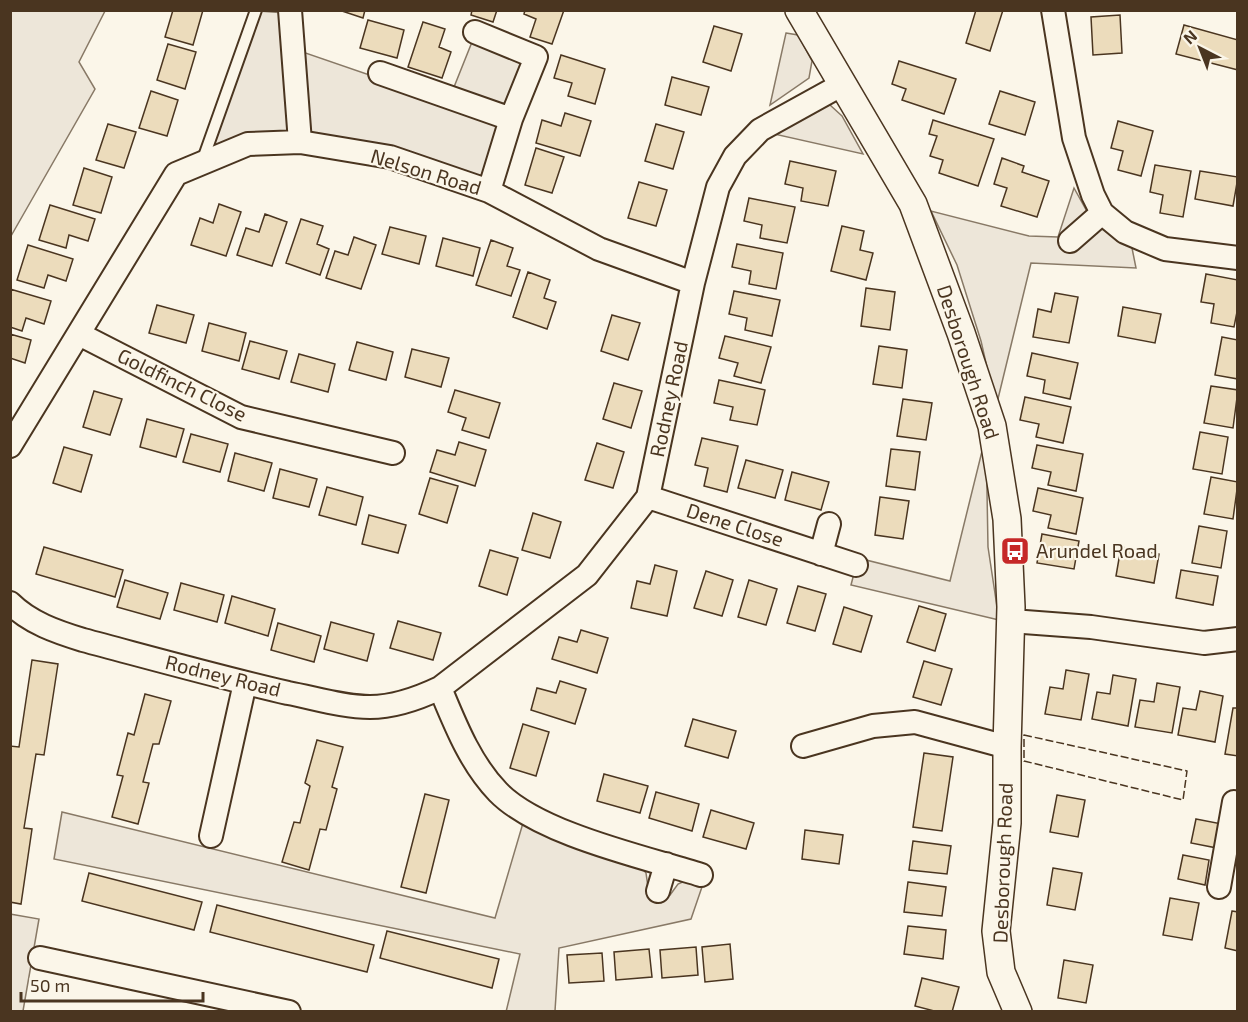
<svg xmlns="http://www.w3.org/2000/svg" width="1248" height="1022" viewBox="0 0 1248 1022" font-family="'Exo 2',sans-serif">
	<style>
		.green { fill: #ede6d9; stroke: #887966; stroke-width: 1.5 }
		.building { fill: #ecdcbc; stroke: #4a3520; stroke-width: 1.5 }
		.lines { fill: none; stroke-linecap: round; stroke-linejoin: round }
		.service-casing { stroke: #4a3520; stroke-width: 14 }
		.minor-casing { stroke: #4a3520; stroke-width: 26 }
		.tertiary-casing { stroke: #4a3520; stroke-width: 30 }
		.service { stroke: #fbf6e9; stroke-width: 10 }
		.minor { stroke: #fbf6e9; stroke-width: 22 }
		.tertiary { stroke: #fbf6e9; stroke-width: 27 }
		.fence { stroke: #4a3520; stroke-width: 1.5; stroke-dasharray: 8 3; stroke-linecap: butt }
		.labels { text-anchor: middle; stroke-width: 4.5; stroke-linejoin: round; paint-order: stroke }
		.street-label { font-size: 20px; fill: #4a3520; stroke: #fbf6e9 }
		.poi-label { font-size: 20px; fill: #4a3520; stroke: #fbf6e9; text-anchor: start }
	</style>
	<rect width="100%" height="100%" fill="#fbf6e9"/>
	<path class="green" d="M11,10L105,11L79,62L95,89L11,236Z
		M259,11L286,13L294,139L209,155Z
		M786,33L798,35L812,61L809,78L770,105Z
		M474,37L532,59L486,184L308,136L297,50L448,102Z
		M830,105L842,116L863,154L774,134L813,107Z
		M1074,188L1089,215L1132,248L1136,268L1031,263L996,407L981,341L957,265L931,211L1029,236L1058,237Z
		M986,435L988,547L999,620L851,585L858,558L950,581Z
		M62,812L495,918L523,823L638,863L646,873L648,887L670,895L678,884L689,879L703,884L691,919L559,948L555,1011L506,1012L520,954L54,859Z
		M10,914L39,919L23,1011H11Z"/>
	<path class="building" d="M173,10H203L193,45L165,37Z
		M339,10H365L363,18Z
		M472,10H497L493,22L471,15Z
		M525,10H564L552,44L530,37L536,19L524,14Z
		M976,10H1003L990,51L966,43Z
		M1120,15L1122,53L1093,55L1091,17Z
		M368,20L404,30L397,58L360,48Z
		M423,22L445,29L439,47L451,52L442,78L408,67Z
		M1184,25L1238,40V70L1176,54Z
		M714,26L742,34L731,71L703,62Z
		M168,44L196,52L185,89L157,80Z
		M561,55L605,69L595,104L568,96L572,83L554,78Z
		M899,61L956,79L944,114L902,100L906,89L892,84Z
		M672,77L709,87L701,115L665,105Z
		M151,91L178,100L167,136L139,128Z
		M1000,91L1035,102L1025,135L989,124Z
		M565,113L591,121L580,156L536,143L542,120L561,126Z
		M933,120L994,139L978,186L939,173L943,160L930,156L937,136L929,134Z
		M1118,121L1153,131L1141,176L1118,170L1123,151L1111,148Z
		M108,124L136,132L124,168L96,160Z
		M656,124L684,132L673,169L645,161Z
		M536,148L564,157L552,193L525,185Z
		M1002,158L1024,166L1022,172L1049,181L1037,217L1001,206L1007,188L994,184Z
		M790,161L836,171L828,206L801,201L803,188L785,184Z
		M1155,165L1191,171L1183,217L1160,213L1163,195L1150,192Z
		M84,168L112,177L101,213L73,205Z
		M1200,171L1238,177L1233,206L1195,199Z
		M639,182L667,190L656,226L628,218Z
		M749,198L795,207L787,243L760,238L762,225L744,221Z
		M219,204L241,212L226,256L191,245L200,218L213,223Z
		M50,205L95,219L88,241L69,235L66,248L39,240Z
		M265,214L287,222L272,266L237,255L246,228L259,232Z
		M301,219L323,226L317,244L329,249L320,275L286,263Z
		M842,226L864,231L860,250L873,253L866,280L831,271Z
		M390,227L426,236L419,264L382,254Z
		M354,237L376,245L361,289L326,278L335,251L348,255Z
		M443,238L480,248L473,276L436,266Z
		M491,240L513,248L507,266L520,270L511,296L476,285Z
		M737,244L783,253L776,289L749,284L751,271L732,267Z
		M28,245L73,259L66,281L48,275L44,288L17,280Z
		M528,272L550,280L544,298L556,302L547,329L513,317Z
		M1206,274L1238,280V307L1234,327L1211,323L1214,304L1201,302Z
		M866,288L895,292L890,330L861,326Z
		M10,289L51,301L44,324L26,318L22,331L10,327Z
		M734,291L780,300L772,336L745,330L747,318L729,314Z
		M1055,293L1078,297L1069,343L1033,337L1038,309L1051,312Z
		M157,305L194,315L186,343L149,333Z
		M1123,307L1161,314L1155,343L1118,336Z
		M612,315L640,323L628,360L601,351Z
		M209,323L246,333L239,361L202,351Z
		M10,334L31,340L25,363L10,358Z
		M725,336L771,347L761,383L734,376L738,363L719,358Z
		M1222,337L1238,340V379L1215,375Z
		M250,341L287,351L279,379L242,369Z
		M357,342L393,352L386,380L349,370Z
		M879,346L907,350L902,388L873,384Z
		M412,349L449,358L441,387L405,377Z
		M1032,353L1078,363L1070,399L1043,393L1045,380L1027,376Z
		M299,354L335,364L328,392L291,382Z
		M719,380L765,390L757,425L730,420L733,407L714,403Z
		M614,383L642,391L631,428L603,419Z
		M1211,386L1238,390L1233,428L1204,423Z
		M455,390L500,403L489,438L462,430L466,418L448,412Z
		M94,391L122,399L110,435L83,427Z
		M1025,397L1071,407L1063,443L1036,437L1039,424L1020,420Z
		M903,399L932,403L926,440L897,436Z
		M147,419L184,429L176,457L140,447Z
		M1200,432L1228,437L1222,474L1193,469Z
		M191,434L228,444L220,472L183,462Z
		M702,438L738,446L727,492L704,486L708,468L695,465Z
		M459,442L486,450L475,486L430,472L437,450L455,455Z
		M597,443L624,452L613,488L585,480Z
		M1037,445L1083,454L1076,491L1048,485L1051,472L1032,468Z
		M64,447L92,455L81,492L53,483Z
		M891,449L920,452L915,490L886,486Z
		M235,453L272,463L264,491L228,481Z
		M746,460L783,470L775,498L738,488Z
		M280,469L317,479L309,507L273,498Z
		M792,472L829,482L821,510L785,500Z
		M1211,477L1238,482L1233,519L1204,514Z
		M430,478L458,486L447,523L419,514Z
		M327,487L363,497L356,525L319,515Z
		M1038,488L1083,498L1076,534L1048,528L1051,515L1033,511Z
		M880,497L909,501L903,539L875,535Z
		M533,513L561,522L550,558L522,550Z
		M369,515L406,525L398,553L362,544Z
		M1199,526L1227,531L1221,568L1192,563Z
		M1042,534L1079,541L1074,569L1037,563Z
		M44,547L123,570L115,597L36,574Z
		M1121,547L1159,554L1154,583L1116,576Z
		M490,550L518,558L507,595L479,586Z
		M655,565L677,571L667,616L631,608L637,581L650,584Z
		M1181,570L1218,576L1213,605L1176,598Z
		M706,571L733,580L722,616L694,608Z
		M125,580L168,593L160,619L117,607Z
		M749,580L777,589L766,625L738,617Z
		M181,583L224,595L217,622L174,610Z
		M798,586L826,594L815,631L787,623Z
		M232,596L275,609L268,636L225,623Z
		M919,606L946,614L935,651L907,642Z
		M844,607L872,616L861,652L833,644Z
		M398,621L441,633L433,660L390,648Z
		M331,622L374,634L367,661L324,649Z
		M278,623L321,636L314,662L271,650Z
		M581,630L608,638L597,673L552,659L559,637L577,642Z
		M32,660L58,664L44,755L36,754L24,828L32,829L21,904L10,902V746L19,747Z
		M924,661L952,669L941,705L913,697Z
		M1066,670L1089,674L1081,720L1045,714L1050,687L1063,689Z
		M1113,675L1136,679L1128,726L1092,719L1097,692L1110,694Z
		M560,681L586,689L575,724L531,710L537,688L556,693Z
		M1157,683L1180,687L1172,733L1135,727L1140,700L1154,702Z
		M1200,691L1223,696L1215,742L1178,735L1183,708L1196,710Z
		M145,694L171,701L159,744H153L143,782L149,783L138,824L112,817L123,776L117,775L128,733L134,735Z
		M1233,708H1238V756L1225,754Z
		M693,719L736,731L728,758L685,746Z
		M523,724L549,732L536,776L510,768Z
		M317,740L343,747L332,787L337,789L326,830L320,829L309,870L282,862L294,822L300,823L310,786L305,783Z
		M924,753L953,757L942,831L913,827Z
		M604,774L648,786L640,813L597,801Z
		M656,792L699,804L692,831L649,818Z
		M425,794L449,800L426,893L401,887Z
		M1057,795L1085,800L1078,837L1050,832Z
		M711,810L754,823L746,849L703,837Z
		M1196,819L1222,824L1217,848L1191,843Z
		M805,830L843,835L839,864L802,859Z
		M913,841L951,846L947,874L909,870Z
		M1183,855L1209,860L1205,885L1178,879Z
		M1053,868L1082,873L1075,910L1047,905Z
		M89,873L202,902L194,930L82,901Z
		M908,882L946,887L942,916L904,912Z
		M1170,898L1199,903L1192,940L1163,935Z
		M217,905L374,945L367,972L210,932Z
		M1232,911L1238,912V951L1225,948Z
		M908,926L946,930L943,959L904,954Z
		M387,931L499,959L492,988L380,958Z
		M730,944L733,979L705,982L702,947Z
		M696,947L698,975L662,978L660,950Z
		M649,949L652,977L616,980L614,952Z
		M602,953L604,981L569,983L567,955Z
		M1064,960L1093,965L1086,1003L1058,998Z
		M922,978L959,987L952,1012H938L915,1006Z"/>
	<g class="lines">
		<g class="service-casing">
			<path id="service" d="M202,162L256,10"/>
		</g>
		<g class="minor-casing">
			<path id="minor" d="M290,10L300,142
				M1053,10L1074,138L1093,195L1102,213L1125,232L1165,249L1238,258
				M475,32L536,57L511,119L489,191
				M380,73L511,119
				M1070,241L1102,213
				M79,334L241,417L393,453
				M10,446L176,174L248,144L300,142L390,157L489,191L599,249L693,283
				M648,497L856,565
				M821,554L829,524
				M10,603C30,623 57,632 83,640C151,658 219,677 288,693C315,698 342,707 370,707C394,707 419,698 440,688L587,575L648,497L693,283L718,187L735,156L760,130L843,84
				M1011,621L1091,627L1204,643L1238,639
				M440,688C455,724 470,763 498,792C539,834 644,857 701,875
				M803,746L873,726L915,722L1007,747
				M211,836L245,683
				M1219,887L1234,802L1238,803
				M658,891L666,864
				M40,958L289,1012"/>
		</g>
		<g class="tertiary-casing">
			<path id="tertiary" d="M799,10L913,204L961,333L992,426L1007,519L1011,607L1007,747V823L996,931L1001,972L1018,1012"/>
		</g>
		<use href="#service" class="service"/>
		<use href="#minor" class="minor"/>
		<use href="#tertiary" class="tertiary"/>
		<path class="fence" d="M1024,735L1187,771L1183,800L1024,761Z"/>
	</g>
	<defs>
		<g id="bus-square" transform="scale(1.5)"><rect x="-9" y="-9" width="18" height="18" rx="4" fill="#c62828" stroke="#fbf6e9"/><path d="M-5-6H5V4H4V6H2V4H-2V6H-4V4H-5ZM-3.5-4V0h7V-4ZM-3.5 1.2v1.5H-2V1.2ZM2 1.2v1.5H3.5V1.2Z" fill="#fff"/></g>
	</defs>
	<g fill-rule="evenodd">
		<use href="#bus-square" x="1015" y="551"/>
	</g>
	<g class="labels">
		<g class="street-label">
			<text transform="translate(426 172) rotate(17)" y="7">Nelson Road</text>
			<text transform="translate(968 362) rotate(72)" y="7">Desborough Road</text>
			<text transform="translate(182 385) rotate(26)" y="7">Goldfinch Close</text>
			<text transform="translate(669 399) rotate(-78)" y="7">Rodney Road</text>
			<text transform="translate(735 525) rotate(18)" y="7">Dene Close</text>
			<text transform="translate(223 676) rotate(14)" y="7">Rodney Road</text>
			<text transform="translate(1003 863) rotate(-88)" y="7">Desborough Road</text>
		</g>
		<g class="poi-label">
			<text x="1036" y="558">Arundel Road</text>
		</g>
	</g>
	<rect width="1248" height="1022" fill="none" stroke="#4a3520" stroke-width="24"/>
	<g transform="translate(1200 48) rotate(318)" stroke="#fbf6e9" stroke-width="4.5" paint-order="stroke">
	<path d="M0-4.5L10 22L0 15L-10 22Z" fill="#4a3520"/>
	<text y="-9" font-size="16" font-weight="bold" text-anchor="middle" fill="#4a3520">N</text>
	</g>
	<path d="M21 992v9h182v-9" fill="none" stroke="#4a3520" stroke-width="3"/>
	<text x="30" y="992" font-size="18" fill="#4a3520" stroke="#fbf6e9" stroke-width="4.5" paint-order="stroke">50 m</text>
</svg>
